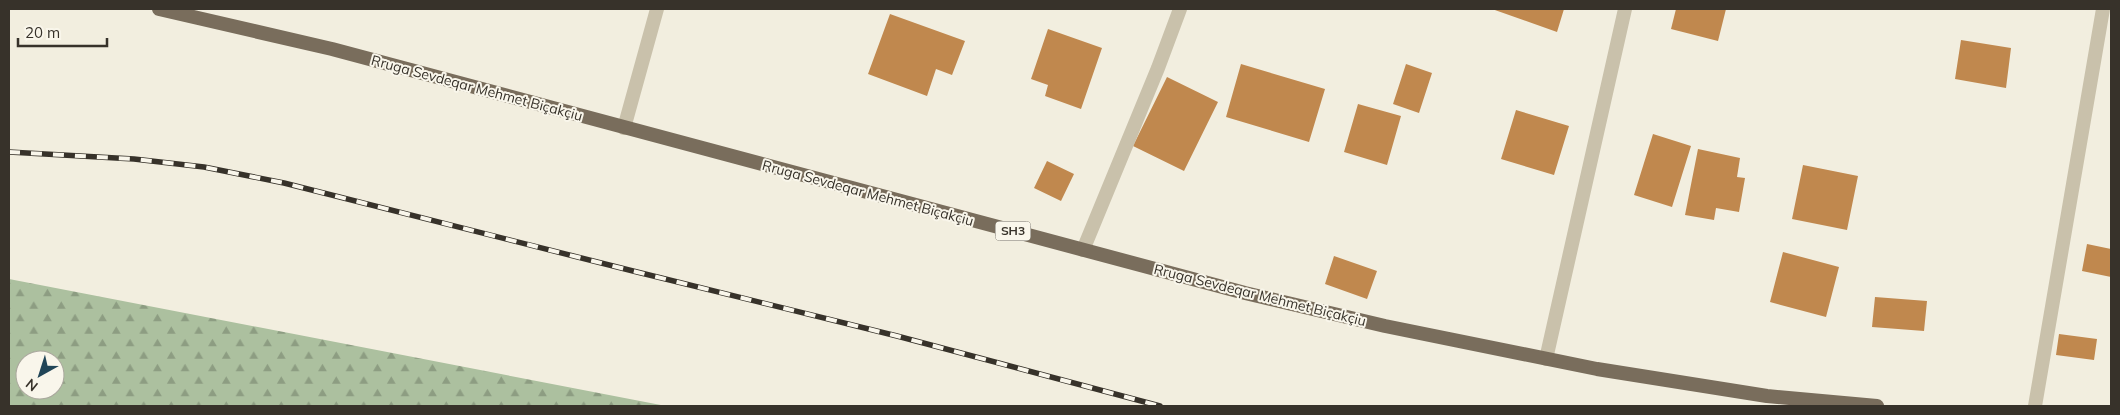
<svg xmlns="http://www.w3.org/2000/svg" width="2120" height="415" viewBox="0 0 2120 415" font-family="Mulish,sans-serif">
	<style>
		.forest { fill: url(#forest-firs); fill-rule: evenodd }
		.building { fill: #c0884e }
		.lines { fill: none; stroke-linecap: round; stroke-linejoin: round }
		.minor { stroke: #c9c1ab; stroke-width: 14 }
		.primary { stroke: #796d5c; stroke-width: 14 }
		.rail-casing { stroke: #37322a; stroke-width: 5.5 }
		.rail { stroke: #f9f6eb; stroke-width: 4; stroke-dasharray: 11; stroke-linecap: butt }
		.labels { text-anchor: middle; stroke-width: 4; stroke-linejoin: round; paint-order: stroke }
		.shield { fill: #f9f6eb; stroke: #716d64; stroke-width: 1 }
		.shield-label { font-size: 12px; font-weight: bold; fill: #37322a }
		.street-label { font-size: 14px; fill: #37322a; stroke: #f9f6eb }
	</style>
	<defs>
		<pattern id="forest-firs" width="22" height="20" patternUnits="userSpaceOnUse" patternTransform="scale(1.25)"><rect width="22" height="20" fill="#acc09f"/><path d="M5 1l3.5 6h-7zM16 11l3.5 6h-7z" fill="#8d9d82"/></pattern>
	</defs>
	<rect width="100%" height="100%" fill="#f2eedf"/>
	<path class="forest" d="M9,279L666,406H9ZM25,360H55V390H25Z"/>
	<path class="building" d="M1492,9H1564L1557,32Z
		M1676,9H1726L1718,41L1671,29Z
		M890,14L965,41L952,75L936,69L927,96L868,74Z
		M1048,29L1102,48L1081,109L1045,96L1048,85L1031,79Z
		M1961,40L2011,48L2006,88L1955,79Z
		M1241,64L1325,89L1309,142L1226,117Z
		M1406,64L1432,73L1419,113L1393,104Z
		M1167,77L1218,102L1184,171L1133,146Z
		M1358,104L1401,116L1387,165L1344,152Z
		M1516,110L1569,126L1554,175L1501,159Z
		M1653,134L1691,146L1672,207L1634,195Z
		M1698,149L1740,158L1737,177L1745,178L1739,212L1716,208L1714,220L1685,215Z
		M1047,161L1074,174L1061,201L1034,188Z
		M1803,165L1858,176L1847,230L1792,219Z
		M2087,244L2111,249V277L2082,271Z
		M1783,252L1839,267L1826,317L1770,302Z
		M1334,256L1377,271L1367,299L1325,284Z
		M1875,297L1927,301L1924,331L1872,327Z
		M2059,334L2097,339L2094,360L2056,355Z"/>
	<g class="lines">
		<path class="minor" d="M624,128L657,9
			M1083,250L1158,68L1180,9
			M1546,359L1625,9
			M2035,406L2103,9"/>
		<path class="primary" d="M159,9L332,49L1245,293L1385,326L1597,369L1767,396L1877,406"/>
		<g class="rail-casing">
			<path id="rail" d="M9,152L134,159L204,167L284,183L633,271L897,336L1160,406"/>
		</g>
		<use href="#rail" class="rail"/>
	</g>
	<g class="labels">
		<rect class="shield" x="995.5" y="221.5" width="35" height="19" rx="4"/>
		<g class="shield-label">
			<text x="1013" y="235">SH3</text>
		</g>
		<g class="street-label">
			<text transform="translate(477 88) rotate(15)" y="5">Rruga Sevdeqar Mehmet Biçakçiu</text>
			<text transform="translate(868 193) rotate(15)" y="5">Rruga Sevdeqar Mehmet Biçakçiu</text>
			<text transform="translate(1260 295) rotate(14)" y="5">Rruga Sevdeqar Mehmet Biçakçiu</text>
		</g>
	</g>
	<rect width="2120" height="415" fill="none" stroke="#37322a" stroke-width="20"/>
	<g transform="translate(40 375) rotate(219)"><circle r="24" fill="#f9f6eb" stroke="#aba89e"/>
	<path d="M0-4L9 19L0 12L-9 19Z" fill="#214557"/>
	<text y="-8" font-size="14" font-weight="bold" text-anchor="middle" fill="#37322a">N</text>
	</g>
	<path d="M18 38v8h89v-8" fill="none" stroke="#37322a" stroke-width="2.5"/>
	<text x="25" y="38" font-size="15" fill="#37322a" stroke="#f9f6eb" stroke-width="4" paint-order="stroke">20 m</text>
</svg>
